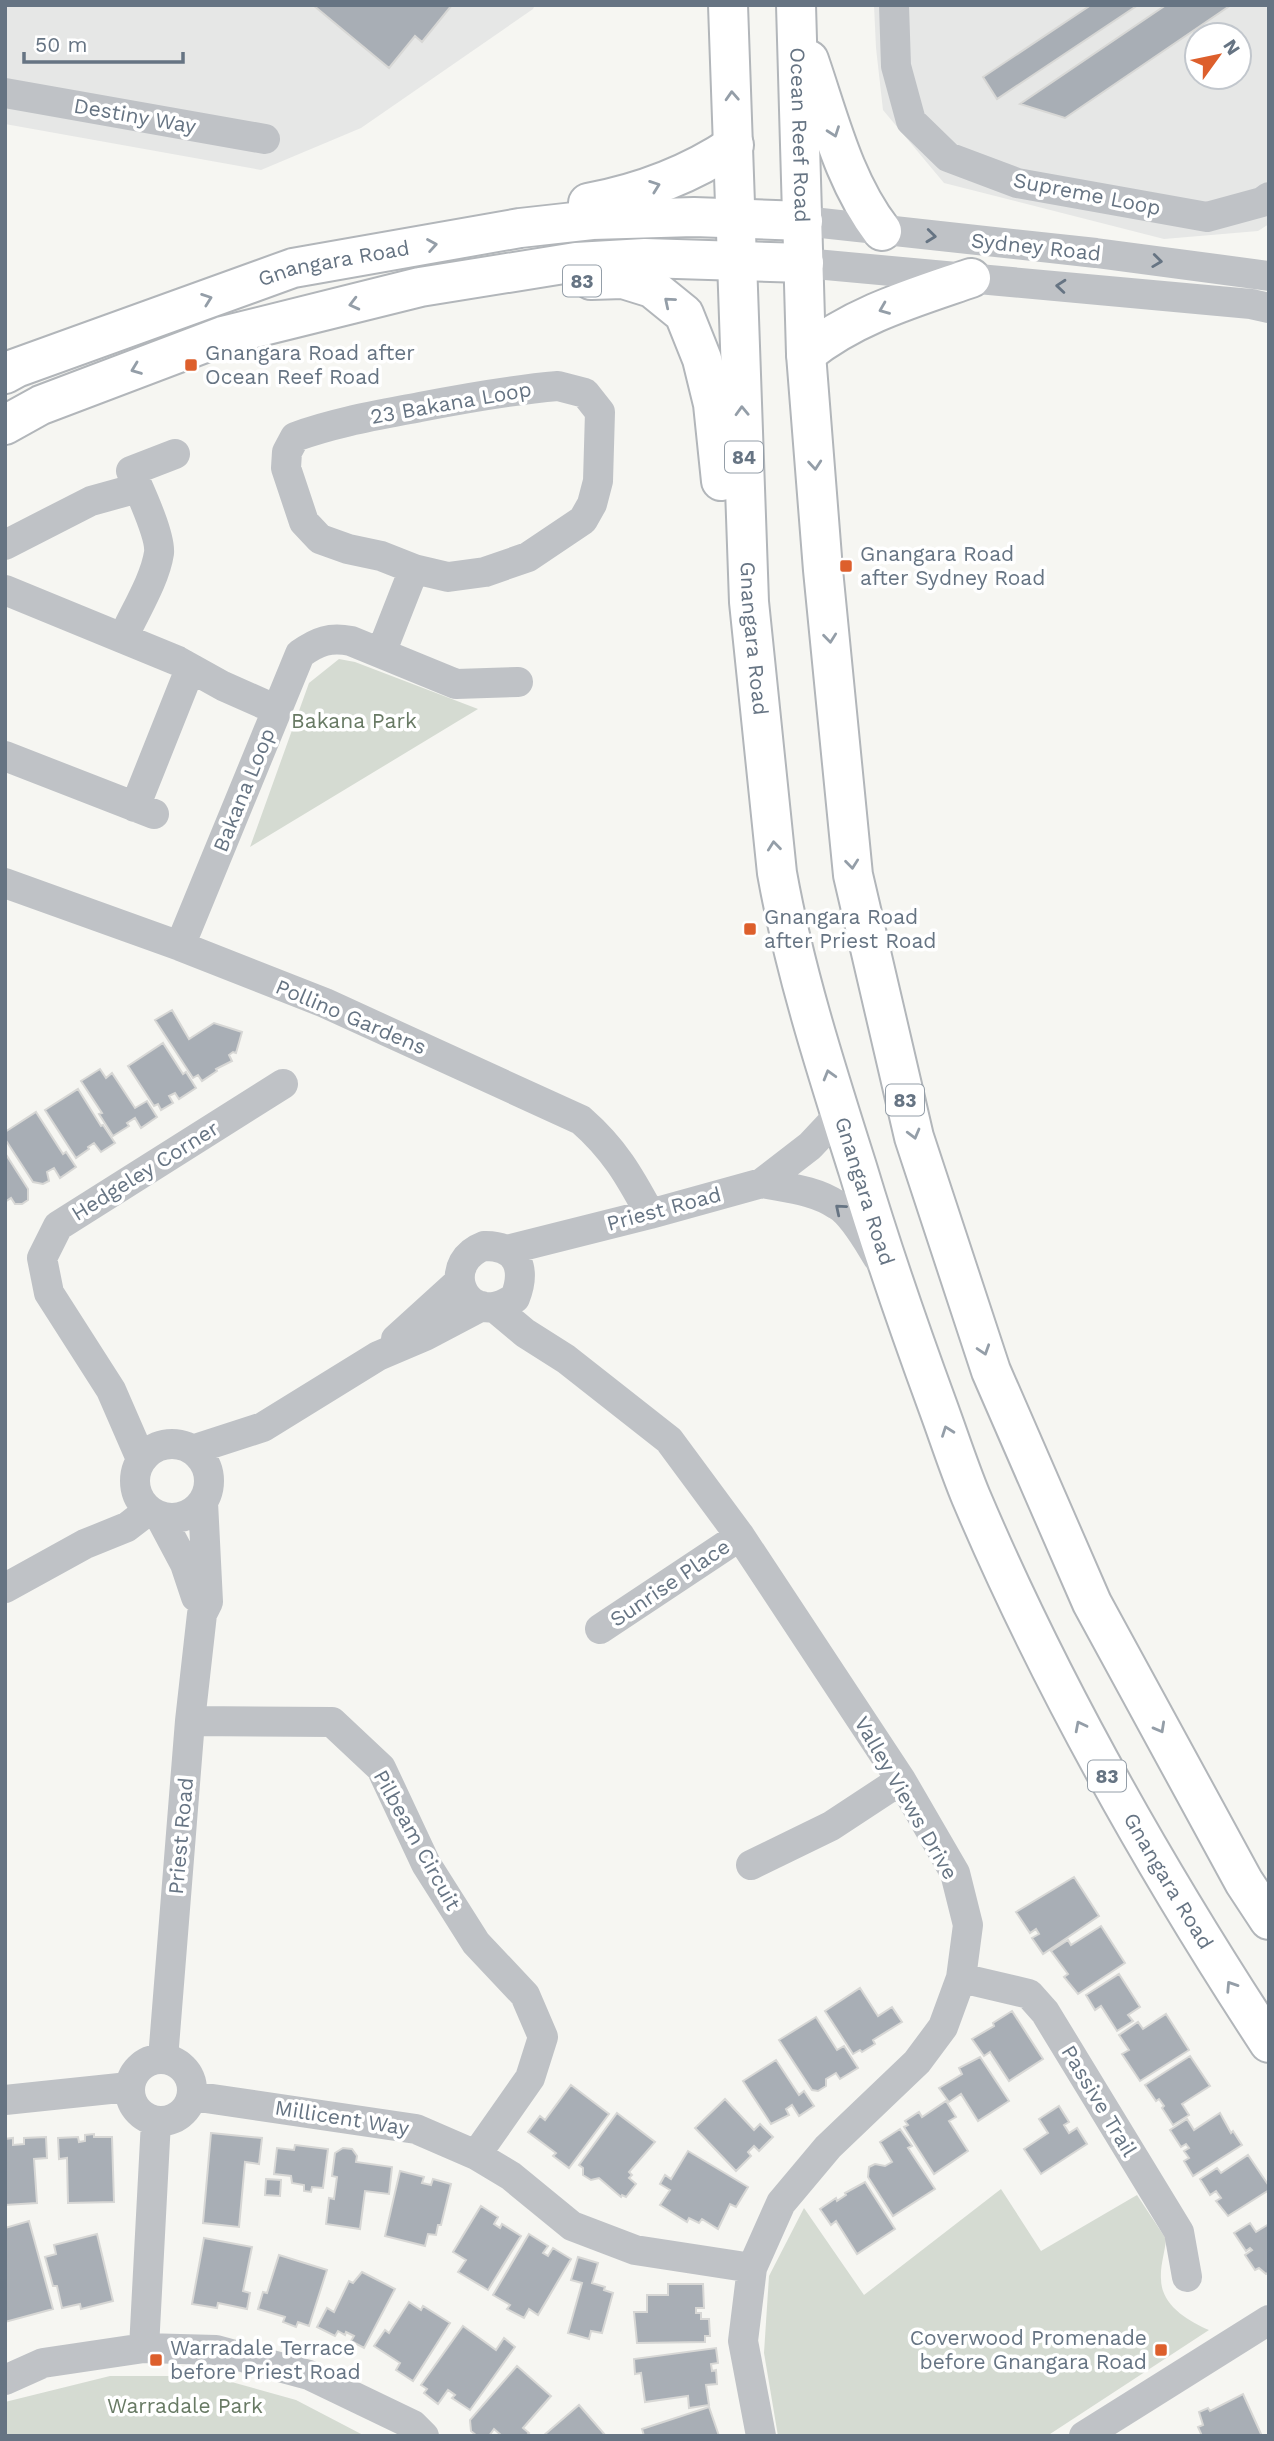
<svg xmlns="http://www.w3.org/2000/svg" width="1274" height="2441" viewBox="0 0 1274 2441" font-family="'Work Sans',sans-serif">
	<style>
		.built { fill: #e6e7e6; fill-rule: evenodd }
		.green { fill: #d5dbd2 }
		.building { fill: #a8aeb5; stroke: #d7d7d5; stroke-width: 2 }
		.lines { fill: none; stroke-linecap: round; stroke-linejoin: round }
		.major-casing { stroke: #b2b6ba; stroke-width: 42 }
		.minor { stroke: #bfc2c6; stroke-width: 30 }
		.major { stroke: #fff; stroke-width: 38 }
		.oneway { stroke: #949ea8 }
		.oneway2 { stroke: #667483 }
		.poi-dot { fill: #dd5f2c; stroke: #fff; stroke-width: 2.5 }
		.labels { text-anchor: middle; stroke-width: 7; stroke-linejoin: round; paint-order: stroke }
		.shield { fill: #fff; stroke: #949ea8; stroke-width: 2 }
		.shield-label { font-size: 19px; font-weight: bold; fill: #667483 }
		.street-label { font-size: 21px; fill: #667483; stroke: #fff }
		.poi-label { font-size: 21px; fill: #667483; stroke: #fff; text-anchor: start }
		.park-label { font-size: 21px; fill: #687a64; stroke: #fff }
	</style>
	<rect width="100%" height="100%" fill="#f6f6f2"/>
	<path class="built" d="M5,5H535L533,9L361,128L261,170L5,124Z
		M874,5H1269V224L1258,231L1164,239L944,183L883,110L876,48ZM1197,35H1239V77H1197Z"/>
	<path class="green" d="M339,659L355,662L478,709L250,847L309,683Z
		M1001,2189L1041,2251L1137,2195L1166,2239C1165,2252 1160,2266 1161,2279C1161,2305 1188,2321 1209,2330L1047,2436H778L764,2353L769,2276L804,2208L864,2295Z
		M110,2376H210L296,2400L365,2436H5V2402Z"/>
	<path class="building" d="M313,5H452L422,42L415,36L389,68Z
		M1091,5H1138L997,99L983,77Z
		M1166,5H1231L1065,118L1020,104Z
		M172,1010L189,1039L214,1023L242,1032L236,1053L233,1052L229,1055L232,1061L216,1069L217,1071L202,1081L198,1075L193,1078L155,1020Z
		M163,1043L183,1074L186,1072L196,1088L179,1099L175,1093L169,1096L173,1103L161,1110L158,1104L154,1106L128,1066Z
		M100,1069L106,1078L112,1073L135,1108L147,1101L157,1117L141,1128L135,1118L127,1123L129,1126L113,1136L99,1114L102,1113L81,1081Z
		M78,1089L101,1126L103,1125L115,1143L101,1152L94,1143L88,1147L89,1149L76,1158L45,1110Z
		M36,1112L63,1154L66,1152L76,1167L60,1178L54,1168L47,1172L49,1181L43,1184L33,1182L5,1139V1132Z
		M5,1153L28,1189V1200L22,1204H15L11,1198L5,1202Z
		M1074,1877L1099,1916L1043,1954L1032,1938L1039,1934L1036,1929L1030,1933L1016,1912Z
		M1101,1926L1125,1963L1078,1994L1064,1977L1068,1974L1051,1951L1068,1940L1071,1945Z
		M1119,1974L1140,2007L1128,2015L1133,2021L1117,2031L1101,2006L1095,2010L1086,1995Z
		M860,1988L878,2016L892,2007L902,2022L873,2040L875,2044L862,2052L860,2050L853,2054L825,2011Z
		M1012,2011L1043,2059L1009,2081L990,2052L984,2056L972,2039L994,2026L993,2023Z
		M1166,2014L1189,2050L1140,2081L1122,2054L1129,2050L1119,2035L1138,2022L1143,2029Z
		M816,2017L837,2050L844,2046L858,2068L840,2079L836,2073L826,2079V2086L818,2091L812,2090L779,2040Z
		M1190,2056L1210,2086L1182,2104L1189,2115L1173,2125L1162,2108L1164,2106L1159,2099L1156,2101L1145,2085Z
		M980,2057L1009,2101L978,2121L961,2094L949,2102L939,2088L962,2074L959,2068Z
		M776,2060L799,2095L804,2091L814,2106L799,2116L792,2105L786,2109L789,2115L771,2124L743,2081Z
		M571,2085L609,2114L569,2168L553,2156L556,2153L528,2132L540,2116L545,2120Z
		M725,2099L754,2130L760,2124L773,2137L759,2151L754,2146L748,2152L751,2156L736,2171L695,2128Z
		M946,2101L956,2117L949,2121L968,2151L934,2174L904,2127L908,2125L905,2121L919,2112L922,2117Z
		M1059,2106L1069,2122L1064,2125L1069,2133L1077,2128L1087,2144L1041,2174L1024,2149L1048,2133L1039,2119Z
		M617,2113L655,2142L629,2172L632,2175L629,2178L636,2184L626,2197L622,2195L621,2197L599,2178L591,2180L583,2175V2168L579,2165Z
		M1220,2113L1231,2133L1233,2131L1242,2145L1193,2176L1184,2161L1189,2158L1184,2151L1189,2148L1186,2144L1181,2147L1170,2130L1187,2119L1194,2130Z
		M900,2129L912,2146L908,2148L935,2189L893,2216L868,2177L869,2167L875,2164L885,2166L892,2162L880,2142Z
		M211,2133L262,2138L259,2164L245,2162L239,2227L203,2223Z
		M94,2134V2137H112L114,2202L68,2203L67,2158L59,2159L58,2138L78,2137L79,2142L85,2141V2135Z
		M46,2137L47,2158L34,2159L37,2203L5,2205V2139L13,2138V2145L24,2144V2138Z
		M295,2145L328,2149L323,2188L312,2187L311,2192L304,2191V2185L292,2183L291,2176L274,2174L277,2148L294,2150Z
		M343,2148L352,2149L357,2156L356,2162L392,2167L389,2194L365,2191L360,2229L326,2224L329,2198L334,2199L337,2177L332,2176L335,2153Z
		M688,2151L748,2187L736,2207L730,2204L718,2229L702,2219L699,2223L689,2218L687,2222L660,2205L670,2190L660,2184L665,2175L671,2179Z
		M1248,2155L1269,2186V2190L1228,2216L1216,2201L1221,2198L1216,2191L1210,2195L1200,2179L1217,2168L1221,2173Z
		M400,2171L424,2177L422,2183L431,2185L433,2179L451,2184L441,2225H438L436,2235L428,2234L425,2246L385,2236Z
		M266,2179L281,2180L280,2196L265,2195Z
		M865,2182L895,2229L857,2254L836,2221L831,2225L820,2209L836,2198L837,2201L846,2195L845,2193Z
		M481,2206L498,2217L494,2224L500,2228L502,2224L521,2236L488,2290L458,2272L466,2260L453,2252Z
		M29,2221L53,2309L5,2322V2228Z
		M1250,2223L1256,2232L1269,2224V2272L1266,2274L1259,2268L1255,2270L1245,2255L1252,2250L1250,2248L1246,2251L1234,2233Z
		M97,2234L113,2301L81,2309L80,2304L62,2308L57,2286H53L45,2257L56,2254L54,2245Z
		M529,2234L548,2246L543,2253L548,2256L553,2248L571,2259L538,2315L529,2309L524,2318L507,2309L510,2305L493,2295Z
		M204,2238L252,2247L243,2291L250,2293L247,2309L218,2303L217,2308L192,2304Z
		M279,2255L327,2270L309,2326L298,2322L296,2327L283,2322L285,2317L258,2309L263,2292L267,2293Z
		M578,2257L598,2263L592,2283L605,2287L604,2290L613,2293L602,2333L591,2331L589,2339L568,2333L582,2283L571,2280Z
		M362,2272L395,2289L364,2348L351,2341L354,2336L346,2332L345,2335L338,2331L335,2336L317,2327L327,2308L334,2312L349,2281L353,2283Z
		M668,2284H703L704,2308H696V2313H701V2319H709L710,2336H705V2342L637,2343L634,2312H647V2295H668Z
		M409,2302L421,2310L423,2306L450,2323L413,2381L396,2370L400,2363L374,2346L385,2330L389,2333Z
		M463,2326L496,2350L504,2338L515,2347L470,2410L452,2398L455,2395L448,2390L438,2404L424,2393L427,2389L421,2385Z
		M716,2348L718,2363L711,2364L712,2371L716,2370L717,2384L706,2385L709,2405L689,2408L688,2396L645,2402L641,2373L635,2374L634,2359Z
		M517,2366L551,2396L523,2428L529,2433L526,2436H502L494,2429L489,2436H477L471,2431L470,2420Z
		M1243,2394L1262,2436H1202L1198,2427L1203,2425L1199,2412L1208,2408L1210,2411Z
		M579,2405L606,2436H543Z
		M709,2407L719,2436H644L642,2429Z"/>
	<g class="lines">
		<g class="major-casing">
			<g id="major">
				<path id="s1" d="M728,5L749,602L777,873C795,973 827,1072 858,1170C882,1250 909,1328 938,1407C949,1437 959,1468 971,1497C1052,1688 1155,1869 1269,2043"/>
				<path id="s2" d="M796,5L806,354L823,570L853,875L914,1137L991,1371L1092,1603L1244,1882L1269,1920"/>
				<path d="M809,60C829,118 844,182 882,231"/>
				<path d="M588,203C641,193 688,176 734,145"/>
				<path d="M591,280L623,279L652,288L684,314L702,359L713,404L721,481"/>
				<path d="M806,354C854,315 913,298 971,278"/>
				<path id="s3" d="M5,374L16,368L293,268L520,228L592,220L694,217L803,221"/>
				<path d="M5,425L41,405L223,336L420,287L576,262L645,258L804,263"/>
			</g>
		</g>
		<path class="minor" d="M894,5L896,66L911,121L948,157L1017,183L1207,217L1262,202L1269,197
			M5,93L265,139
			M803,221L1096,253L1269,276
			M804,263L1251,304L1269,308
			M558,386L585,393L600,412L598,481L592,504L583,520L528,557L485,572L448,577L414,569L381,556L348,549L320,539L304,522L286,468L287,452L295,437C336,422 379,415 420,407C466,398 511,390 558,386Z
			M5,545L91,501L138,488
			M5,590L178,661L223,686L277,710
			M123,638C134,613 155,580 159,553C161,536 139,489 131,471L175,454
			M381,653L414,569
			M5,756L154,814
			M135,807L190,669
			M5,883L180,946L325,1003L581,1120C614,1149 629,1175 650,1214
			M180,946L300,654C318,641 330,637 351,641L456,684L518,682
			M762,1183C787,1188 815,1190 837,1205C853,1214 868,1242 878,1258
			M484,1246C519,1245 526,1270 515,1298C509,1301 502,1306 494,1307C458,1312 444,1261 484,1246Z
			M507,1250L650,1214L762,1183L810,1146L840,1114
			M494,1307L525,1333L566,1359L669,1440L740,1536L901,1780L955,1873L968,1925L961,1978L943,2027L917,2062L828,2147L781,2203L752,2268L743,2341L761,2436
			M396,1339L460,1281
			M135 1481a37 37 0 1 1 74 0a37 37 0 1 1-74 0Z
			M192,1450L263,1427L378,1356L425,1336L482,1306
			M141,1459L111,1390L49,1293L42,1258L58,1226L283,1084
			M160,1517L185,1564L196,1597
			M5,1588L85,1544L127,1527L149,1510
			M600,1629L740,1536
			M190,1721L332,1722L381,1768L426,1864L476,1943L525,1995L543,2037L530,2078L476,2155
			M751,1865L831,1826L901,1780
			M961,1978L1029,1994L1045,2012L1179,2232L1187,2277
			M130 2090a31 31 0 1 1 62 0a31 31 0 1 1-62 0Z
			M163,2059L190,1721L202,1614L208,1602L203,1502
			M192,2096L416,2129L476,2155L511,2176L572,2226L635,2250L752,2268
			M5,2100L129,2087
			M144,2348L156,2121
			M5,2380L43,2363L144,2348L216,2350L309,2375L413,2425L424,2436
			M1084,2436L1269,2320"/>
		<use href="#major" class="major"/>
	</g>
	<defs><path id="oneway-chevron" d="M-2-3.5L2.5 0L-2 3.5" fill="none" stroke-width="1.6" stroke-linecap="round" stroke-linejoin="round" transform="scale(1.75)"/></defs>
	<g class="oneway">
		<use href="#oneway-chevron" transform="translate(732 96) rotate(-93)"/>
		<use href="#oneway-chevron" transform="translate(834 132) rotate(70)"/>
		<use href="#oneway-chevron" transform="translate(655 186) rotate(-20)"/>
		<use href="#oneway-chevron" transform="translate(432 245) rotate(-10)"/>
		<use href="#oneway-chevron" transform="translate(207 299) rotate(-20)"/>
		<use href="#oneway-chevron" transform="translate(669 302) rotate(-140)"/>
		<use href="#oneway-chevron" transform="translate(354 304) rotate(166)"/>
		<use href="#oneway-chevron" transform="translate(884 309) rotate(158)"/>
		<use href="#oneway-chevron" transform="translate(136 369) rotate(159)"/>
		<use href="#oneway-chevron" transform="translate(742 411) rotate(-92)"/>
		<use href="#oneway-chevron" transform="translate(815 465) rotate(85)"/>
		<use href="#oneway-chevron" transform="translate(830 638) rotate(84)"/>
		<use href="#oneway-chevron" transform="translate(774 846) rotate(-96)"/>
		<use href="#oneway-chevron" transform="translate(852 864) rotate(84)"/>
		<use href="#oneway-chevron" transform="translate(829 1075) rotate(-106)"/>
		<use href="#oneway-chevron" transform="translate(914 1134) rotate(75)"/>
		<use href="#oneway-chevron" transform="translate(984 1350) rotate(72)"/>
		<use href="#oneway-chevron" transform="translate(947 1431) rotate(-110)"/>
		<use href="#oneway-chevron" transform="translate(1080 1726) rotate(-117)"/>
		<use href="#oneway-chevron" transform="translate(1160 1728) rotate(61)"/>
		<use href="#oneway-chevron" transform="translate(1231 1986) rotate(-123)"/>
	</g>
	<g class="oneway2">
		<use href="#oneway-chevron" transform="translate(931 236) rotate(6)"/>
		<use href="#oneway-chevron" transform="translate(1157 261) rotate(7)"/>
		<use href="#oneway-chevron" transform="translate(1061 286) rotate(-175)"/>
		<use href="#oneway-chevron" transform="translate(840 1209) rotate(-140)"/>
	</g>
	<g class="poi-dot">
		<rect x="184" y="358" width="14" height="14" rx="3.5"/>
		<rect x="839" y="559" width="14" height="14" rx="3.5"/>
		<rect x="743" y="922" width="14" height="14" rx="3.5"/>
		<rect x="1154" y="2343" width="14" height="14" rx="3.5"/>
		<rect x="149" y="2353" width="14" height="14" rx="3.5"/>
	</g>
	<g class="labels">
		<g class="shield">
			<rect x="563" y="265.5" width="38" height="31" rx="5"/>
			<rect x="725" y="441.5" width="38" height="31" rx="5"/>
			<rect x="886" y="1084.5" width="38" height="31" rx="5"/>
			<rect x="1088" y="1760.5" width="38" height="31" rx="5"/>
		</g>
		<g class="shield-label">
			<text x="582" y="288">83</text>
			<text x="744" y="464">84</text>
			<text x="905" y="1107">83</text>
			<text x="1107" y="1783">83</text>
		</g>
		<g class="street-label">
			<text transform="translate(135 116) rotate(10)" y="7">Destiny Way</text>
			<text dy="7" stroke="none"><textPath href="#s2" startOffset="130">Ocean Reef Road</textPath></text>
			<text transform="translate(1087 194) rotate(11)" y="7">Supreme Loop</text>
			<text transform="translate(1036 247) rotate(6)" y="7">Sydney Road</text>
			<text dy="7" stroke="none"><textPath href="#s3" startOffset="348">Gnangara Road</textPath></text>
			<text transform="translate(451 403) rotate(-10)" y="7">23 Bakana Loop</text>
			<text dy="7" stroke="none"><textPath href="#s1" startOffset="634">Gnangara Road</textPath></text>
			<text transform="translate(244 790) rotate(-68)" y="7">Bakana Loop</text>
			<text transform="translate(351 1017) rotate(23)" y="7">Pollino Gardens</text>
			<text transform="translate(145 1171) rotate(-32)" y="7">Hedgeley Corner</text>
			<text dy="7" stroke="none"><textPath href="#s1" startOffset="1200">Gnangara Road</textPath></text>
			<text transform="translate(664 1209) rotate(-15)" y="7">Priest Road</text>
			<text transform="translate(670 1583) rotate(-34)" y="7">Sunrise Place</text>
			<text transform="translate(906 1798) rotate(60)" y="7">Valley Views Drive</text>
			<text transform="translate(181 1836) rotate(-85)" y="7">Priest Road</text>
			<text transform="translate(417 1840) rotate(61)" y="7">Pilbeam Circuit</text>
			<text dy="7" stroke="none"><textPath href="#s1" startOffset="1956">Gnangara Road</textPath></text>
			<text transform="translate(1099 2101) rotate(59)" y="7">Passive Trail</text>
			<text transform="translate(342 2118) rotate(9)" y="7">Millicent Way</text>
		</g>
		<g class="poi-label">
			<text x="205" y="360">Gnangara Road after<tspan x="205" dy="24">Ocean Reef Road</tspan></text>
			<text x="860" y="561">Gnangara Road<tspan x="860" dy="24">after Sydney Road</tspan></text>
			<text x="764" y="924">Gnangara Road<tspan x="764" dy="24">after Priest Road</tspan></text>
			<text x="1147" y="2345" text-anchor="end">Coverwood Promenade<tspan x="1147" dy="24">before Gnangara Road</tspan></text>
			<text x="170" y="2355">Warradale Terrace<tspan x="170" dy="24">before Priest Road</tspan></text>
		</g>
		<g class="park-label">
			<text x="354" y="728">Bakana Park</text>
			<text x="185" y="2413">Warradale Park</text>
		</g>
	</g>
	<rect width="1274" height="2441" fill="none" stroke="#667483" stroke-width="14"/>
	<g transform="translate(1218 56) rotate(57)"><circle r="33" fill="#ffffff" stroke="#c2c7cd" stroke-width="2"/>
	<path d="M0-5L12 26L0 18L-12 26Z" fill="#dd5f2c"/>
	<text y="-10" font-size="19" font-weight="bold" text-anchor="middle" fill="#667483">N</text>
	</g>
	<path d="M24 52v10h159v-10" fill="none" stroke="#667483" stroke-width="3.5"/>
	<text x="35" y="52" font-size="21" fill="#667483" stroke="#ffffff" stroke-width="5" paint-order="stroke">50 m</text>
</svg>
